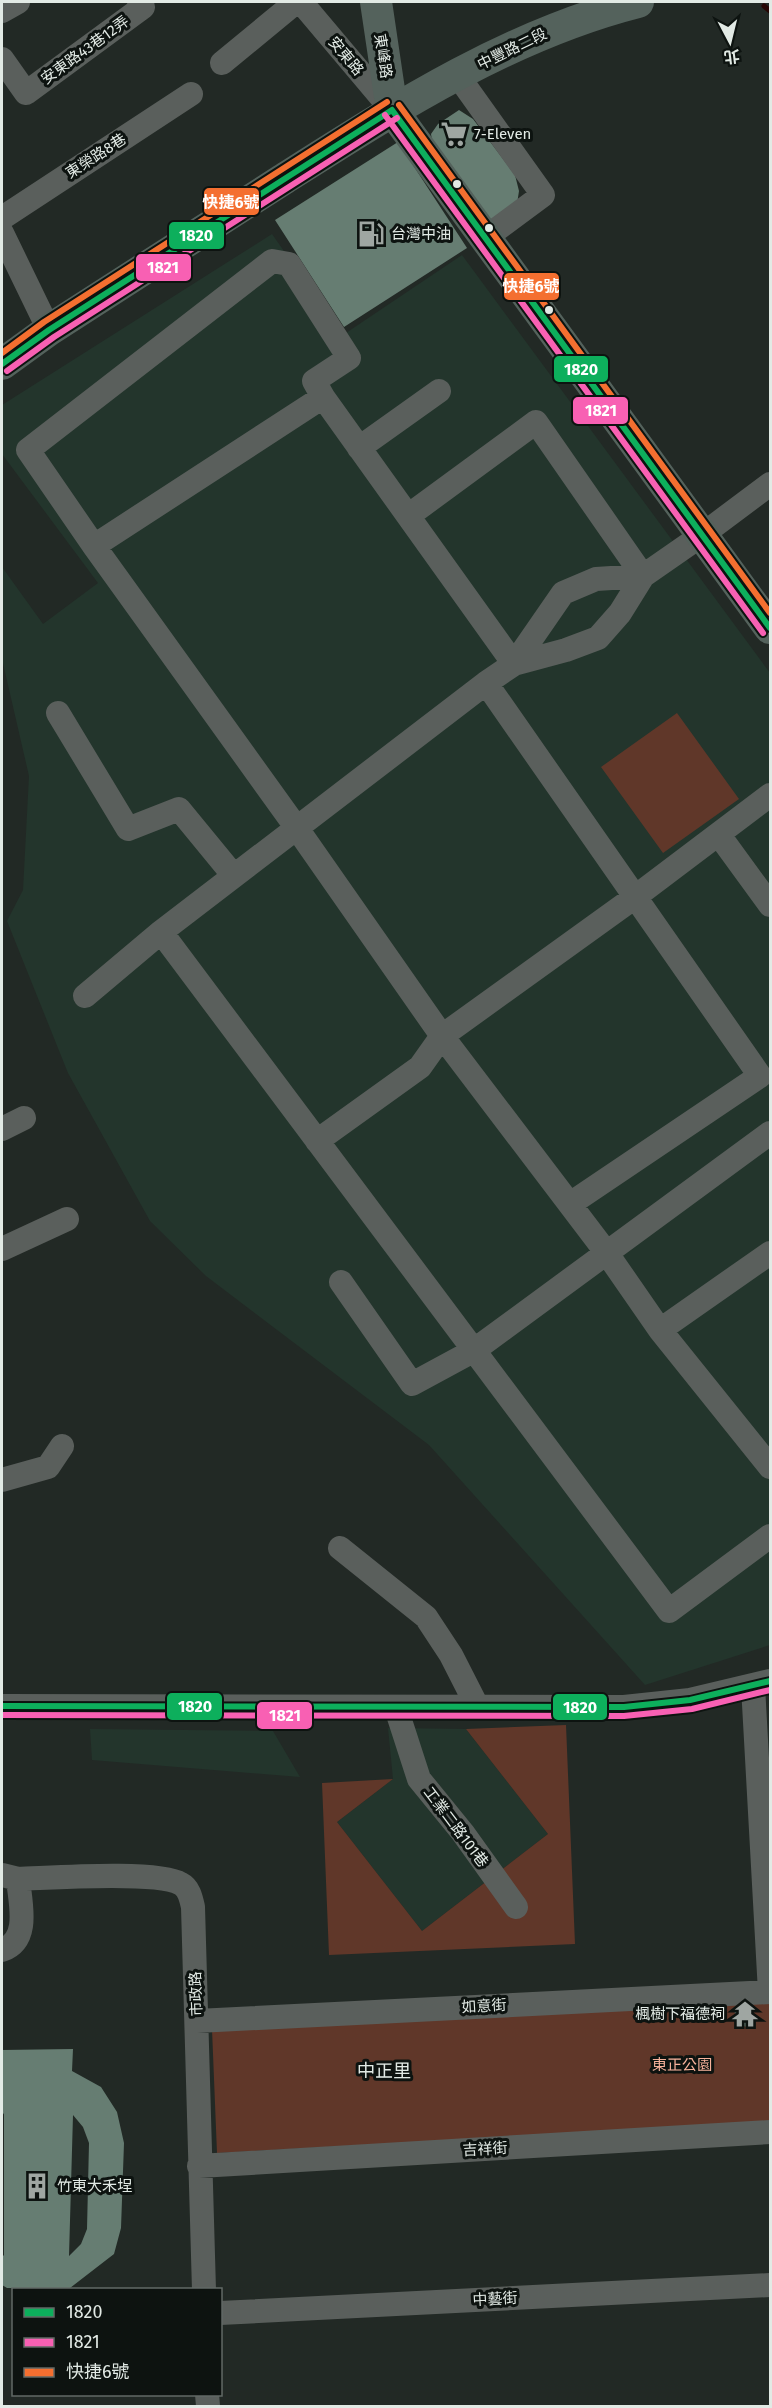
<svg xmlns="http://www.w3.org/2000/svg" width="772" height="2408" viewBox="0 0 772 2408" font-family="'Fira Sans','Noto Sans TC',sans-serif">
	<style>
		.built { fill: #23352c }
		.green { fill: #603729 }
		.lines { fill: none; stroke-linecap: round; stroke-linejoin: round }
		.stream { stroke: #260503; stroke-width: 5 }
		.building { fill: #667d72; fill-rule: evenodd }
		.minor { stroke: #5a5f5c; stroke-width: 24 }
		.major { stroke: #54625c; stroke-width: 32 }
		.bus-1-casing { stroke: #0d1310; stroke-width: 10 }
		.bus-2-casing { stroke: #0d1310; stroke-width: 10 }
		.bus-3-casing { stroke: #0d1310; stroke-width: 10 }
		.bus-1 { stroke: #0daf5c; stroke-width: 6 }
		.bus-2 { stroke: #f860b3; stroke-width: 6 }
		.bus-3 { stroke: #f46f30; stroke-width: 6 }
		.bus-dot { fill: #e2eae5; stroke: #0d1310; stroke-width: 2 }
		.labels { text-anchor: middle; stroke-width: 6; stroke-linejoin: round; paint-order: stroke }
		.street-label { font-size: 15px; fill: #e2eae5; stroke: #0d1310 }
		.poi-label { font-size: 15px; fill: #e2eae5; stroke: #0d1310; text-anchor: start }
		.park-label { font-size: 15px; fill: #f7b29b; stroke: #0d1310 }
		.quarter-label { font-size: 18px; fill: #e2eae5; stroke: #0d1310 }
		.line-badge { stroke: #0d1310; stroke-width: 2 }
		.badge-label { font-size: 16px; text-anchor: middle; font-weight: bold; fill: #fff }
	</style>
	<rect width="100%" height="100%" fill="#222925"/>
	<path class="built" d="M272,234L343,335L462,255L770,673V1645L645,1685L429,1445L206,1276L150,1221L68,1073L7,921L23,890L29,776L2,659V567L43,624L98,583L2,454V405Z
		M388,1728L466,1729L548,1834L422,1931L337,1822L393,1779Z
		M90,1729L273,1731L300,1777L92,1760Z"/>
	<path class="green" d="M677,713L739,799L663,853L601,767Z
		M566,1725L575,1944L329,1955L322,1783L393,1779L337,1822L422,1931L548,1834L466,1729Z
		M770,1997V2123L217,2153L212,2029Z"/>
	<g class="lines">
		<path class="stream" d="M764,6L770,11"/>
	</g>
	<path class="building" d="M459,110L473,119L515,175L519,191L517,204L490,223L433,146L431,134L438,124Z
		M398,142L467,248L344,327L275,220Z
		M744,2001L757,2019L745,2027L732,2009Z
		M73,2049L72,2071L101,2087L117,2112L124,2143L121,2228L114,2254L70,2288H7L2,2285V2254L4,2256V2113L2,2116V2050ZM73,2115L83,2127L89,2143L87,2229L81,2244L69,2256Z"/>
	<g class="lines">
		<path class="minor" d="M301,2L392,110
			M2,11L18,2
			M2,59L26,93L143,7L139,2
			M222,63L296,2
			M458,76L543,195L485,238
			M2,218L191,94
			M2,233L49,330
			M359,448L439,391
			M408,516L536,422L643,576L702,535L770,484
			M94,546L28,450L272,261L289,264L349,358L314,381L323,397
			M514,664L323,397L94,546L296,827L442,1036L606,1252L660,1330L770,1253
			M514,664L563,593L596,579L643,576L620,613L598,638L566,650L514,664L486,683L760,1076L570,1204
			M58,713L128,829L179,809L234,876
			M719,835L770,905
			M161,932L669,1611L770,1536
			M85,996L161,932L486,683
			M2,1129L24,1118
			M317,1141L420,1067L442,1036L635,897L770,795
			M2,1249L67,1219
			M341,1282L412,1384L473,1351L770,1133
			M660,1330L770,1467
			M2,1480L48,1467L62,1446
			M340,1548L426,1617L451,1655L477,1706
			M753,1686L770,1992
			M2,1706L624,1707L690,1700L770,1681
			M396,1708L419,1779L463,1833L516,1907
			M2,1875L18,1879C51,1878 157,1870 181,1884C189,1888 191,1898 193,1907L204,2290
			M2,1950C31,1940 20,1902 18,1879
			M197,2021L770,1992
			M199,2166L770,2132
			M220,2313L770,2285
			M207,2394L208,2406"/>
		<path class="major" d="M376,2L392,110L770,628
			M2,364L49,330C127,280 205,230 282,180C394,109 508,35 638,2"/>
		<g class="bus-1-casing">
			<path id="bus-1" d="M392,110L770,628
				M2,364L49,330L392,110
				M2,1706L624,1707L690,1700L770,1681"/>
		</g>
		<g class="bus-2-casing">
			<path id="bus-2" d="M385,115L763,633
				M7,371L54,337L397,118
				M2,1715L624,1716L692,1709L770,1690"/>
		</g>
		<g class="bus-3-casing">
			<path id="bus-3" d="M399,105L770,613
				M2,353L44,322L387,102"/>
		</g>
		<use href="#bus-1" class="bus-1"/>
		<use href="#bus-2" class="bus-2"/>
		<use href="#bus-3" class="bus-3"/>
	</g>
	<defs>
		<g id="supermarket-bare" transform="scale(2.07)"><path d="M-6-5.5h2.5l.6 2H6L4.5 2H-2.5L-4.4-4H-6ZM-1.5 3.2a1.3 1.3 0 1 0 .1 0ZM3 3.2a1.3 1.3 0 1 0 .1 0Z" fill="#9fa6a2" stroke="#0d1310" stroke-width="2.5" paint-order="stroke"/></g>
		<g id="fuel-bare" transform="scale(2.07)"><path d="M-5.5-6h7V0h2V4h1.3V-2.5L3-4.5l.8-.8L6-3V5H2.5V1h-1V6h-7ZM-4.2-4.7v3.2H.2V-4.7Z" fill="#9fa6a2" stroke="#0d1310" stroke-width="2.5" paint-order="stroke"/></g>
		<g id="temple-bare" transform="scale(2.07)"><path d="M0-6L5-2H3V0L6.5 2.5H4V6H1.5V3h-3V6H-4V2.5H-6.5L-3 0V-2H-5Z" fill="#9fa6a2" stroke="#0d1310" stroke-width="2.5" paint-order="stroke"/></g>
		<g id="building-bare" transform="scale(2.07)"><path d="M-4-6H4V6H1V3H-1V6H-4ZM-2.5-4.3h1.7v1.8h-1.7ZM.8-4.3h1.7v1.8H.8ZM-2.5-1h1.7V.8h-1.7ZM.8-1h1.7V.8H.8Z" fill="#9fa6a2" stroke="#0d1310" stroke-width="2.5" paint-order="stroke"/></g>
	</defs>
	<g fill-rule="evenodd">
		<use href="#supermarket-bare" x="454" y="134"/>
		<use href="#fuel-bare" x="371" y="234"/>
		<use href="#temple-bare" x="745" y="2014"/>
		<use href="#building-bare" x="37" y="2186"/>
	</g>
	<g class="bus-dot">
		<circle cx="457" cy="184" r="5"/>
		<circle cx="489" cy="228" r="5"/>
		<circle cx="549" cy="310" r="5"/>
	</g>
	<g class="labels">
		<g class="street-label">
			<text transform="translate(512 49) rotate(-26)" y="5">中豐路二段</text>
			<text transform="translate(85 50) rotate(-36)" y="5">安東路43巷12弄</text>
			<text transform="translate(346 56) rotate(50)" y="5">安東路</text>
			<text transform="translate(383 56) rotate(81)" y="5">東峰路</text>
			<text transform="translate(96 156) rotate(-33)" y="5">東榮路8巷</text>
			<text transform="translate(456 1827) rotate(53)" y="5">工業二路101巷</text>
			<text transform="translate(196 1994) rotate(-92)" y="5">市政路</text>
			<text transform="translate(484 2006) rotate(-3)" y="5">如意街</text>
			<text transform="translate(485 2149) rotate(-3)" y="5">吉祥街</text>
			<text transform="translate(495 2299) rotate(-3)" y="5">中藝街</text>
		</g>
		<g class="poi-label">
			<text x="474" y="139">7-Eleven</text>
			<text x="391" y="239">台灣中油</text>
			<text x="725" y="2019" text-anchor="end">楓樹下福德祠</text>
			<text x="57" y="2191">竹東大禾埕</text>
		</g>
		<g class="park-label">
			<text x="682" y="2070">東正公園</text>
		</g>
		<g class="quarter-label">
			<text x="384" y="2077">中正里</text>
		</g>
	</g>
	<g class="line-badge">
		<rect x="203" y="187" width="57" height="29" rx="6" fill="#f46f30"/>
		<rect x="168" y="221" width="57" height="29" rx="6" fill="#0daf5c"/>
		<rect x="135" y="253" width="57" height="29" rx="6" fill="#f860b3"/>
		<rect x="503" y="272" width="57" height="29" rx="6" fill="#f46f30"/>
		<rect x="553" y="355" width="56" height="28" rx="6" fill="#0daf5c"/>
		<rect x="572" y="396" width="57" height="29" rx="6" fill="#f860b3"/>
		<rect x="166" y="1692" width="57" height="29" rx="6" fill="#0daf5c"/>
		<rect x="552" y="1693" width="56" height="28" rx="6" fill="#0daf5c"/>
		<rect x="256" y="1701" width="57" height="29" rx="6" fill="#f860b3"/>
	</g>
	<g class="badge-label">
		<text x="231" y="208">快捷6號</text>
		<text x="196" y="241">1820</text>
		<text x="163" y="273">1821</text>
		<text x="531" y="292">快捷6號</text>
		<text x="581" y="375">1820</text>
		<text x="601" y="416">1821</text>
		<text x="195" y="1712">1820</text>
		<text x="580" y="1713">1820</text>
		<text x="285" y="1721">1821</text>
	</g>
	<rect width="772" height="2408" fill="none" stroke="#e2eae5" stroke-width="6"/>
	<rect x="12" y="2288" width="210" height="108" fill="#0d1310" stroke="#626965" stroke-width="1.5"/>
	<rect x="24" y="2308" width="30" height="9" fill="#0daf5c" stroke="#626965" stroke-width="1.5"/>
	<text x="66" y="2318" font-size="18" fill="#e2eae5">1820</text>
	<rect x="24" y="2338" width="30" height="9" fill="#f860b3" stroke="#626965" stroke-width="1.5"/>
	<text x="66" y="2348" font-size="18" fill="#e2eae5">1821</text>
	<rect x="24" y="2368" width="30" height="9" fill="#f46f30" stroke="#626965" stroke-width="1.5"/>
	<text x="66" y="2378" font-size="18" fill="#e2eae5">快捷6號</text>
	<g transform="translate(730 42) rotate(173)" stroke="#0d1310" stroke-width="4.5" paint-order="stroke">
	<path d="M0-4.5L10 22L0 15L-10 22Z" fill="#e2eae5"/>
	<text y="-9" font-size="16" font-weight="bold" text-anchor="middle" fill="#e2eae5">北</text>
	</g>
</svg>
